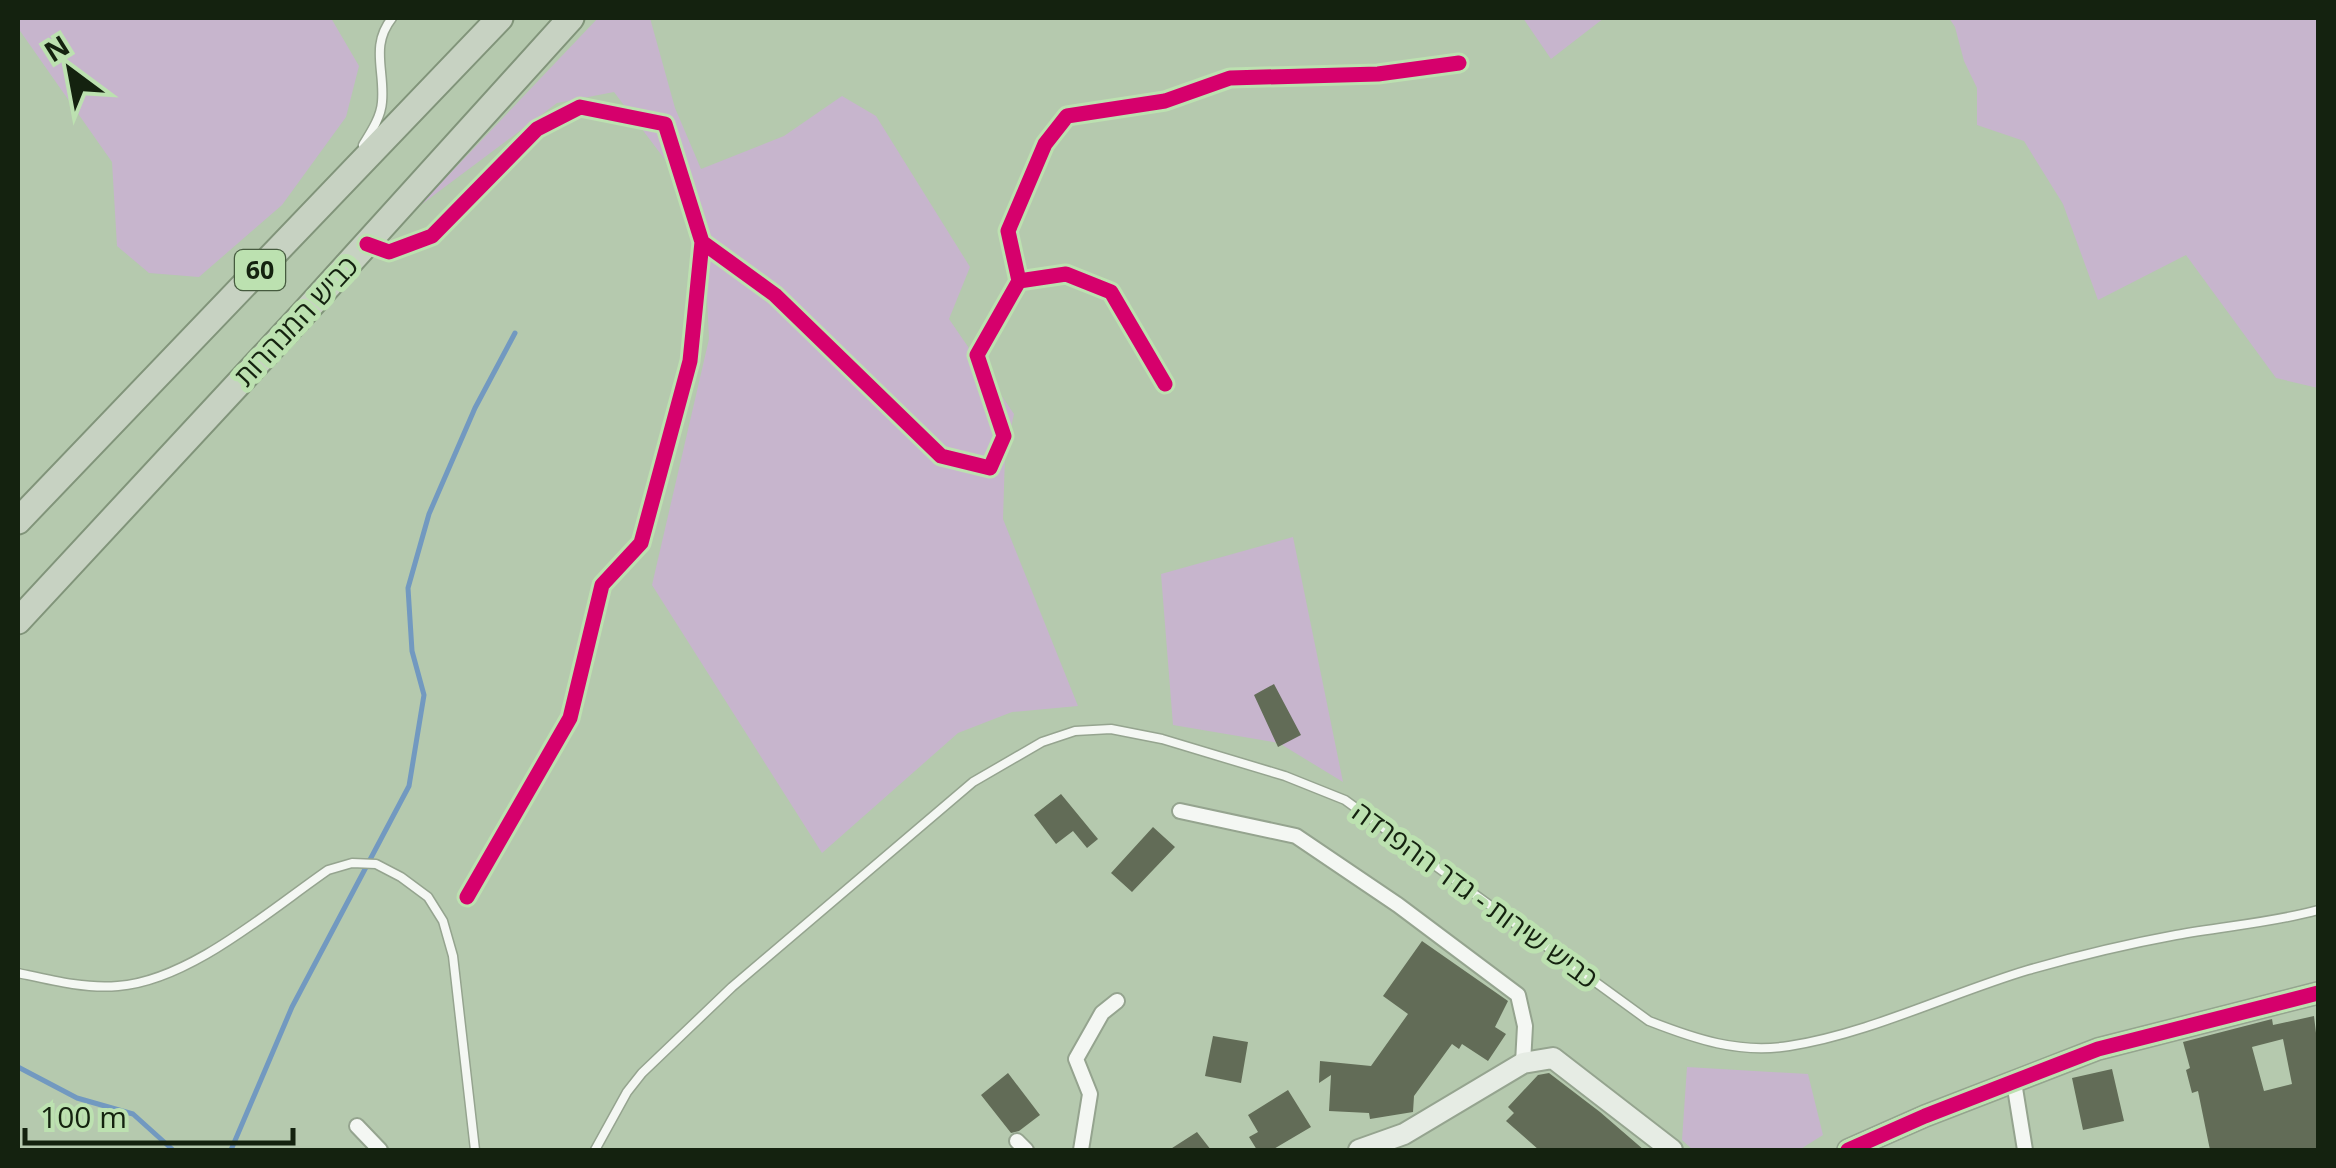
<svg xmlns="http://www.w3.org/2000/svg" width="2336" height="1168" viewBox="0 0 2336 1168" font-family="'Open Sans','Noto Sans Hebrew',sans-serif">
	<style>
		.green { fill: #c7b5cd }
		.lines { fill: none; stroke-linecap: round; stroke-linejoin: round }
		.stream { stroke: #7299c0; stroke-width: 5 }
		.building { fill: #626c57; fill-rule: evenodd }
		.lane-casing { stroke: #95a48f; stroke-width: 11 }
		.street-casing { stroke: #95a48f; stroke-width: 18 }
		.secondary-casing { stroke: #95a48f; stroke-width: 24 }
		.highway-casing { stroke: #81947a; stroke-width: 29 }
		.lane { stroke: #f4f7f3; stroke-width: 8 }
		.street { stroke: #f4f7f3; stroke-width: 14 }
		.secondary { stroke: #e6ece4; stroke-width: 20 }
		.highway { stroke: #c7d2c2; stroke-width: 25 }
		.cycleway-casing { stroke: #bce1b0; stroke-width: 21 }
		.cycleway { stroke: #d6006c; stroke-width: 15 }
		.labels { text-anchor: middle; stroke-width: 10; stroke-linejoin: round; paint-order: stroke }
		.shield { fill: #bce1b0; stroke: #465b3f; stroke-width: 2.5 }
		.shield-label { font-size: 25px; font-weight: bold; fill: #14220f }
		.street-label { font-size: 28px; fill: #14220f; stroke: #bce1b0 }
	</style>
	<rect width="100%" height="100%" fill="#b5c9ae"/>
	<path class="green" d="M18,18H331L359,66L346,117L282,205L199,277L149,273L117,246L112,162L18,28Z
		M598,18H650L675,108L701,169L784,136L842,96L876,116L970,267L949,319L1014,414L1005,455L1003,519L1078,706L1012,712L958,733L822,853L652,585L709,339L703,210L614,92L557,103L418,207Z
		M1523,18H1604L1551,59Z
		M1949,18H2318V388L2276,378L2186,255L2098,300L2063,204L2024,141L1977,125V88L1964,61L1955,27Z
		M1293,537L1343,782L1279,743L1173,725L1161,574Z
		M1687,1067L1808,1074L1823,1135L1799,1150H1693L1682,1140Z"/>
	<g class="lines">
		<path class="stream" d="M18,1067L77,1098L133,1114L173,1150
			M231,1150L292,1007L409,786L424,695L412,651L408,588L429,514L475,408L515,333"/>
	</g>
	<path class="building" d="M1274,684L1301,735L1278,747L1254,695Z
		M1061,794L1098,839L1087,848L1073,831L1056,844L1034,815Z
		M1153,827L1175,847L1132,892L1111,873Z
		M1422,941L1508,1001L1495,1027L1506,1034L1488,1061L1462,1044L1459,1049L1452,1044L1414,1096L1413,1112L1370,1119L1369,1113L1329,1111L1331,1075L1319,1083L1320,1061L1371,1066L1408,1014L1383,996Z
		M2314,1016L2318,1050V1150H2210L2198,1091L2192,1093L2186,1070L2190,1068L2183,1042L2272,1019L2273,1025ZM2283,1039L2292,1084L2264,1091L2252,1047Z
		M1213,1036L1248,1042L1241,1083L1205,1076Z
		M2112,1069L2124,1121L2083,1130L2072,1078Z
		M1008,1073L1040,1115L1019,1131L1011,1133L981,1095Z
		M1549,1073L1600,1112L1644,1150H1539L1506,1121L1514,1113L1508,1107L1538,1075Z
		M1288,1090L1311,1127L1272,1150H1257L1249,1137L1258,1132L1248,1115Z
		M1197,1132L1211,1150H1169Z"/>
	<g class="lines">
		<g class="lane-casing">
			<path id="lane" d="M363,145C371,132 381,117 382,102C385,70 370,46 392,18
				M18,973C50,980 85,989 118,986C189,981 270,910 328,870L352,863L376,864L401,877L428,897L443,921L453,956L475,1150
				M595,1150L627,1092L642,1073L732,987L973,782L1042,742L1075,731L1111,729L1162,739L1285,776L1345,800L1649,1021C1695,1039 1739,1054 1789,1046C1868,1034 1951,993 2028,970C2077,956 2127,944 2176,935C2224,926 2272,923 2318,910"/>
		</g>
		<g class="street-casing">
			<path id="street" d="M367,244L389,252L432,236L537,129L580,107L665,124L702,242L775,295L941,456L990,468L1004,436L977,355L1019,281L1066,274L1111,292L1165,384
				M1019,281L1008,231L1045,144L1067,116L1165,101L1230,78L1378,74L1459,63
				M1180,811L1296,836L1398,905L1518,995L1525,1026L1523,1063
				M467,897L570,718L602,585L641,543L690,361L702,242
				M2014,1082L2025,1150
				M357,1126L380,1150
				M1017,1141L1026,1150
				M1081,1150L1090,1094L1076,1059L1102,1013L1117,1001"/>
		</g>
		<g class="secondary-casing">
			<path id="secondary" d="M1359,1150L1404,1134L1523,1063L1553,1058L1672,1150
				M1848,1150L1925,1116L2098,1049L2318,993"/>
		</g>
		<g class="highway-casing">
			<path id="highway" d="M18,521L500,18
				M18,621L302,315L571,18"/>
		</g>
		<use href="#lane" class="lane"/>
		<use href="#street" class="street"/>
		<use href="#secondary" class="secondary"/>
		<use href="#highway" class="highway"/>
		<g class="cycleway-casing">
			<path id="cycleway" d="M367,244L389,252L432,236L537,129L580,107L665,124L702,242L775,295L941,456L990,468L1004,436L977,355L1019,281L1066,274L1111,292L1165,384
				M1019,281L1008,231L1045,144L1067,116L1165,101L1230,78L1378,74L1459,63
				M467,897L570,718L602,585L641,543L690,361L702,242
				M1848,1150L1925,1116L2098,1049L2318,993"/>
		</g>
		<use href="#cycleway" class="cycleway"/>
	</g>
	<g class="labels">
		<rect class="shield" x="235" y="250" width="50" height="40" rx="8"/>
		<g class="shield-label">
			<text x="260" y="279">60</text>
		</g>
		<g class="street-label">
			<text transform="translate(296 321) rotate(-47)" y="10">כביש המנהרות</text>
			<text transform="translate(1475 895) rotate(36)" y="10">כביש שירות - גדר ההפרדה</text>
		</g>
	</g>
	<rect width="2336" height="1168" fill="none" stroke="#14220f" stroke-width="40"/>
	<g transform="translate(70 70) rotate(328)" stroke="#bce1b0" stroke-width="8" paint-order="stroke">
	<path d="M0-8L18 38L0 25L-18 38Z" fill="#14220f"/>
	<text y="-15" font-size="28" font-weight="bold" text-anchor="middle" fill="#14220f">N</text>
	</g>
	<path d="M25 1128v15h268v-15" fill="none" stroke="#14220f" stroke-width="5"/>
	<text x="40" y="1128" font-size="30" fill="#14220f" stroke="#bce1b0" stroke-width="8" paint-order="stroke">100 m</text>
</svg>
